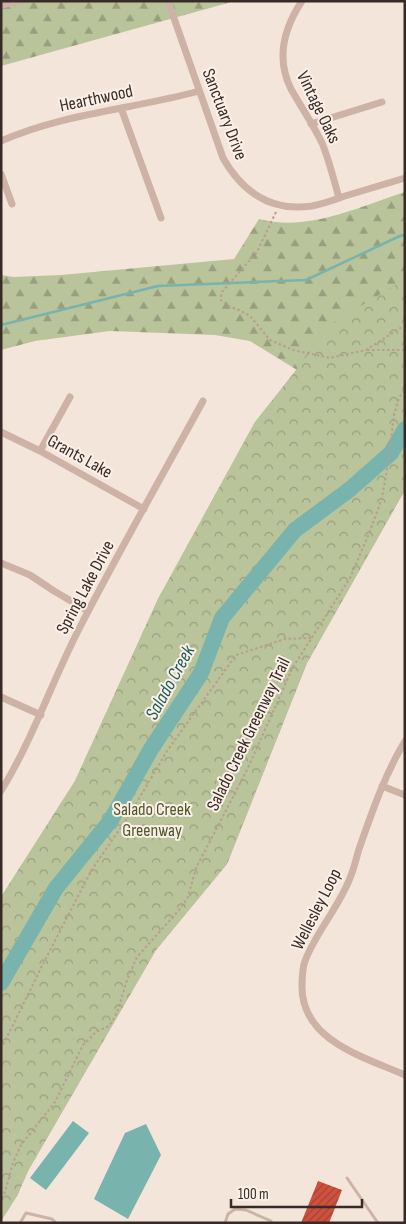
<svg xmlns="http://www.w3.org/2000/svg" width="406" height="1224" viewBox="0 0 406 1224" font-family="'Sofia Sans Condensed',sans-serif">
	<style>
		.forest { fill: url(#forest-firs) }
		.park { fill: url(#park-crowns) }
		.water { fill: #78b3ae }
		.lines { fill: none; stroke-linecap: round; stroke-linejoin: round }
		.stream { stroke: #78b3ae; stroke-width: 2.5 }
		.river { stroke: #78b3ae; stroke-width: 16 }
		.building { fill: url(#building-hatch) }
		.path { stroke: #b89d90; stroke-width: 2; stroke-dasharray: 2.5 2.5; stroke-linecap: butt }
		.lane { stroke: #cdb3a6; stroke-width: 3 }
		.street { stroke: #cdb3a6; stroke-width: 7 }
		.labels { text-anchor: middle; stroke-width: 4; stroke-linejoin: round; paint-order: stroke }
		.street-label { font-size: 18px; fill: #382b27; stroke: #fbf0e7 }
		.park-label { font-size: 18px; fill: #4c5829; stroke: #fbf0e7 }
		.water-label { font-size: 19px; font-style: italic; fill: #1a5c59; stroke: #fbf0e7 }
	</style>
	<defs>
		<pattern id="forest-firs" width="22" height="20" patternUnits="userSpaceOnUse" patternTransform="scale(1.25)"><rect width="22" height="20" fill="#bac49a"/><path d="M5 1l3.5 6h-7zM16 11l3.5 6h-7z" fill="#989f7e"/></pattern>
		<pattern id="park-crowns" width="20" height="18" patternUnits="userSpaceOnUse" patternTransform="scale(1.25)"><rect width="20" height="18" fill="#bac49a"/><path d="M2 6a3 3 0 1 1 6 0M12 15a3 3 0 1 1 6 0" fill="none" stroke="#989f7e"/></pattern>
		<pattern id="building-hatch" width="6" height="6" patternUnits="userSpaceOnUse" patternTransform="scale(1.25)"><rect width="6" height="6" fill="#ce513e"/><path d="M-1 1l2-2M0 6l6-6M5 7l2-2" fill="none" stroke="#a84334"/></pattern>
	</defs>
	<rect width="100%" height="100%" fill="#f4e5db"/>
	<path class="forest" d="M1,1H235L1,66Z
		M405,192V490L307,663L227,864L156,950L28,1171L17,1196L1,1221V897L75,781L158,599L255,422L297,370L250,341L215,335L110,331L35,341L1,350V275L14,277L61,275L234,259L259,219C309,232 358,207 405,192Z"/>
	<path class="park" d="M405,279V490L307,663L227,864L156,950L28,1171L17,1196L1,1221V897L75,781L158,599L255,422L333,323Z"/>
	<path class="water" d="M73,1121L89,1133L46,1190L30,1178Z
		M146,1124L161,1155L128,1219L94,1199L125,1133Z"/>
	<g class="lines">
		<path class="stream" d="M1,325L158,286L306,280L402,235L405,236"/>
		<path class="river" d="M1,983L56,888L111,820L151,749L201,673L222,618L295,530L349,490L391,453L405,429"/>
	</g>
	<path class="building" d="M318,1181L342,1190L329,1223H301Z"/>
	<g class="lines">
		<path class="path" d="M276,212L257,252L221,293V300L228,306L239,310L250,316L270,340L293,350L330,358L366,350L405,325
			M367,350H405
			M1,1049L42,966L91,871L130,814L167,751L236,655L285,639L312,638
			M1,1198L5,1192L13,1163L21,1145L55,1102L83,1045L96,1032L109,1026L112,1022L118,1010L127,980L137,957L180,909L188,897L196,868L247,770L293,667L350,578L370,531L382,498L388,464L394,415L399,398L405,389"/>
		<path class="lane" d="M347,1178L378,1223
			M20,1223L26,1213L52,1219L56,1223
			M225,1223L228,1214L235,1209L246,1210L271,1221V1223"/>
		<path class="street" d="M168,1L223,158C243,193 271,212 312,206C323,204 334,200 345,196C365,190 385,184 405,178
			M302,1C284,28 276,59 291,89C301,107 313,124 322,143C329,160 334,180 339,198
			M1,5L21,1
			M121,108L161,218
			M311,124L382,102
			M1,141C64,113 134,109 199,91
			M1,174L12,204
			M1,432L40,451L144,509
			M40,451L70,397
			M1,563L30,575L54,591L88,611
			M1,697L41,715
			M405,741C385,774 372,812 359,849C356,859 354,869 350,878C339,907 316,932 305,961C302,969 302,979 302,988C303,1041 364,1057 405,1075
			M382,786L405,795
			M1,791C33,739 52,681 80,627C119,551 162,476 203,401"/>
	</g>
	<g class="labels">
		<g class="street-label">
			<text transform="translate(96 98) rotate(-12)" y="6">Hearthwood</text>
			<text transform="translate(319 107) rotate(64)" y="6">Vintage Oaks</text>
			<text transform="translate(225 114) rotate(69)" y="6">Sanctuary Drive</text>
			<text transform="translate(80 456) rotate(29)" y="6">Grants Lake</text>
			<text transform="translate(85 587) rotate(-62)" y="6">Spring Lake Drive</text>
			<text transform="translate(248 734) rotate(-64)" y="6">Salado Creek Greenway Trail</text>
			<text transform="translate(316 909) rotate(-63)" y="6">Wellesley Loop</text>
		</g>
		<g class="park-label">
			<text x="152" y="815">Salado Creek<tspan x="152" dy="21">Greenway</tspan></text>
		</g>
		<g class="water-label">
			<text transform="translate(169 682) rotate(-61)" y="7">Salado Creek</text>
		</g>
	</g>
	<rect width="406" height="1224" fill="none" stroke="#382b27" stroke-width="5"/>
	<path d="M231 1199v8h131v-8" fill="none" stroke="#382b27" stroke-width="2.5"/>
	<text x="238" y="1199" font-size="15" fill="#382b27" stroke="#fbf0e7" stroke-width="4" paint-order="stroke">100 m</text>
</svg>
